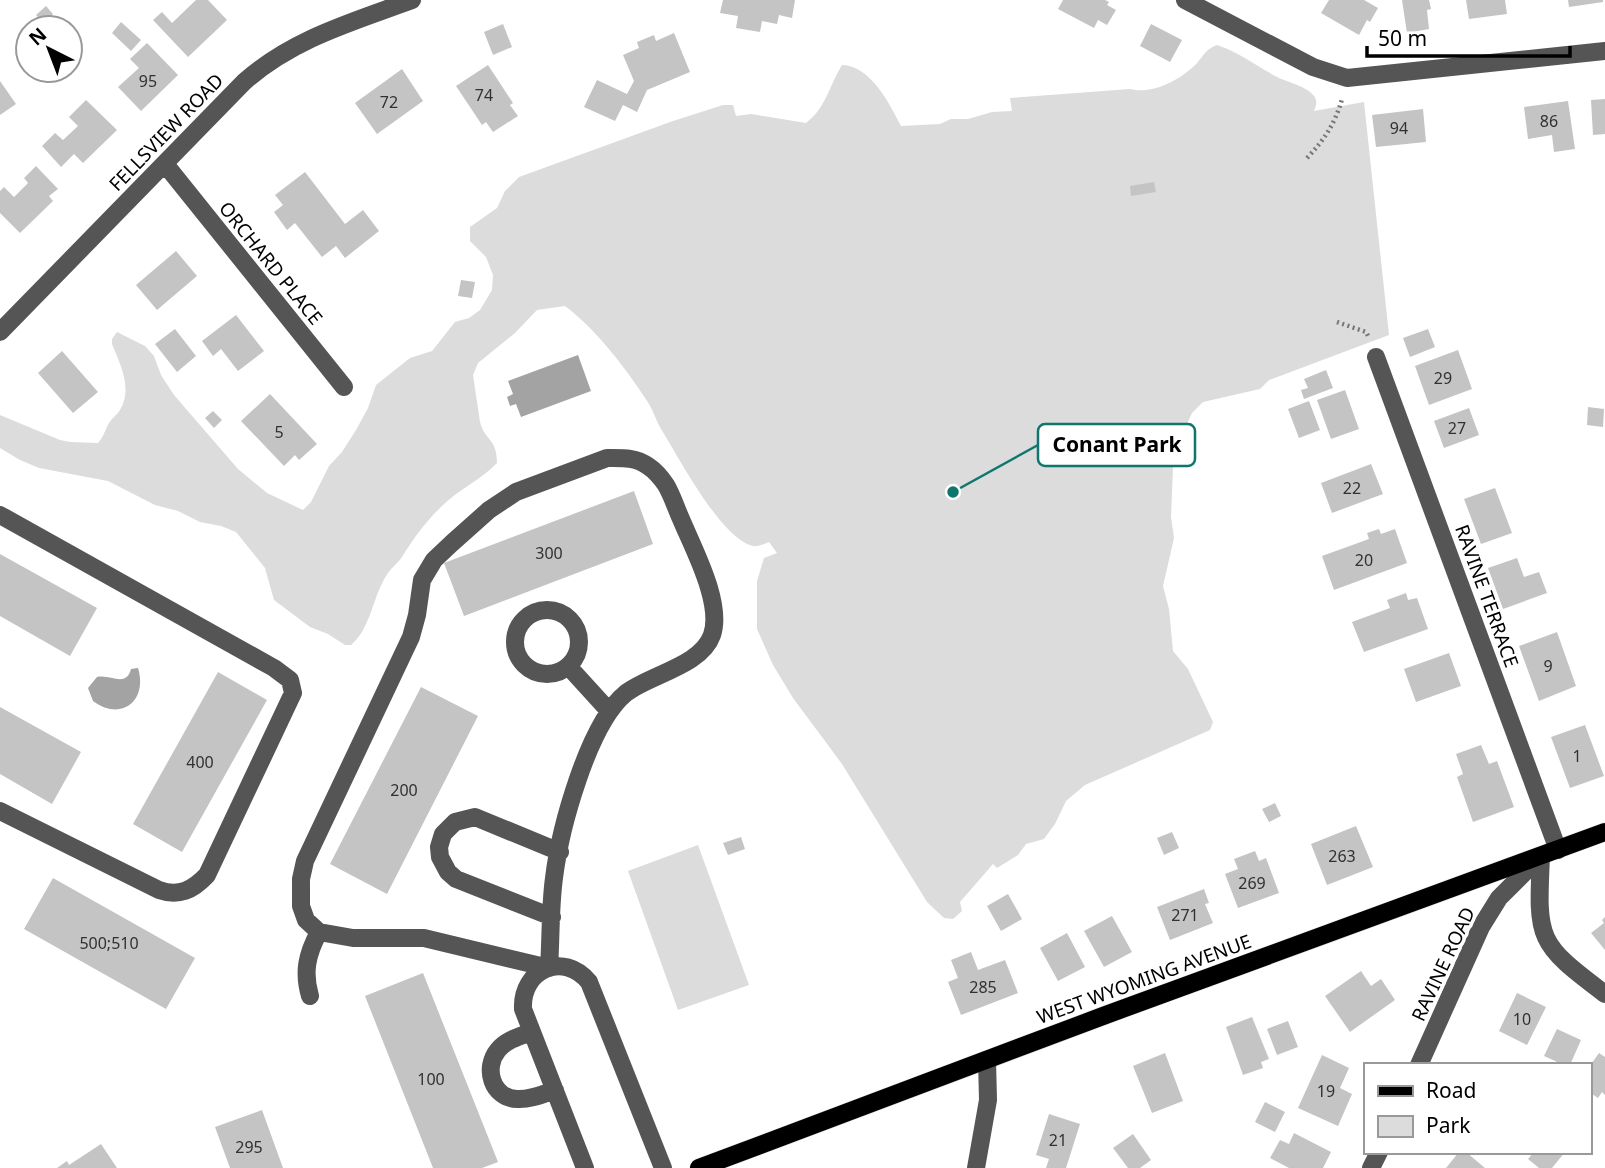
<svg xmlns="http://www.w3.org/2000/svg" width="1605" height="1168" viewBox="0 0 1605 1168" font-family="'Noto Sans',sans-serif">
	<style>
		.green { fill: #dcdcdc }
		.water { fill: #a3a3a3 }
		.building { fill: #c4c4c4 }
		.lines { fill: none; stroke-linecap: round; stroke-linejoin: round }
		.major-casing { stroke: #dbdbdb; stroke-width: 19 }
		.path { stroke: #777; stroke-width: 4.5; stroke-dasharray: 2 3.5; stroke-linecap: butt }
		.minor { stroke: #555; stroke-width: 18 }
		.major { stroke: #000; stroke-width: 18 }
		.labels { text-anchor: middle; stroke-width: 7; stroke-linejoin: round; paint-order: stroke }
		.number-label { font-size: 16px; fill: #313131 }
		.street-label { font-size: 19px; fill: #000; stroke: #fff }
		.leader { fill: none; stroke: #0f766e; stroke-width: 2.5 }
		.callout-dot { fill: #0f766e; stroke: #fff; stroke-width: 2.5 }
		.callout { fill: #fff; stroke: #0f766e; stroke-width: 2.5 }
		.callout-label { font-size: 21px; text-anchor: middle; font-weight: bold; fill: #000 }
	</style>
	<rect width="100%" height="100%" fill="#fff"/>
	<path class="green" d="M1217,45C1239,52 1255,65 1275,76C1286,82 1307,86 1314,96C1318,101 1316,106 1314,111L1364,102L1389,335L1269,380L1260,389L1203,402L1192,413L1176,448L1173,468L1171,517L1174,538L1163,586L1169,609L1173,651L1188,669L1213,722L1210,730L1085,785L1066,801L1055,824L1044,839L1026,844L1018,855L997,868L993,864L960,902L962,911L953,919L944,918L927,902L842,764L793,698L773,665L757,629V581L764,558L777,553L769,542C764,544 758,547 753,546C721,539 678,456 661,429C656,421 654,412 649,404C627,370 598,331 565,306L537,310L515,333L478,363L473,375L480,422C485,441 497,438 497,463C481,480 459,489 442,506C426,521 413,539 402,557C398,563 392,567 388,573C372,596 372,627 351,645H345L328,634L310,627L274,600L265,568L236,532L221,526L200,522L178,511L155,505L108,481L39,468L20,460L0,448V415L60,440L70,442L98,443C104,436 105,430 109,423C112,418 117,415 120,410C133,388 120,364 112,344V339L117,332L145,346L154,356L161,375L174,395L238,469L267,493L303,510L311,502L329,466L342,452L356,430L368,408L376,385L410,358L432,351L455,322L469,318L480,310L492,290L493,275L486,257L470,241V227L497,208L505,191L519,177L673,121L723,105H733L736,116L751,114L806,123C826,108 829,86 842,65C871,66 889,103 901,126L940,124L951,119H968L992,112L1012,111L1010,98L1130,89C1152,95 1181,80 1197,63C1204,55 1206,49 1217,45Z
		M698,845L749,985L678,1010L628,871Z"/>
	<path class="water" d="M578,355L591,391L521,417L516,404L510,406L507,397L513,394L508,381Z
		M138,668C148,701 121,722 93,701L88,688L97,677C111,674 126,688 131,669Z"/>
	<path class="building" d="M196,0H208L227,20L188,57L153,20L162,12L172,23Z
		M723,0H795L792,18L779,15L777,24L762,21L760,32L736,28L738,16L720,13Z
		M1063,0H1105L1109,2L1107,5L1116,10L1107,25L1098,20L1094,28L1058,9Z
		M1329,0H1364L1378,8L1370,22L1367,20L1359,35L1321,13Z
		M1402,0H1429L1431,9L1427,10L1429,29L1407,33Z
		M1466,0H1505L1507,14L1469,19Z
		M1568,0H1603V2L1569,7Z
		M46,6L53,14L43,23L36,15Z
		M121,22L141,40L131,51L112,33Z
		M503,24L512,47L493,55L484,32Z
		M1151,24L1182,40L1170,62L1140,46Z
		M674,33L690,72L647,90L637,112L623,105L615,121L584,107L597,80L627,94L634,81L623,55L639,48L637,42L654,35L656,41Z
		M147,43L178,75L141,111L118,87L139,68L130,59Z
		M488,65L513,103L510,105L518,116L493,132L486,122L482,125L456,86Z
		M402,69L423,101L377,134L355,103Z
		M0,81L16,104L0,115Z
		M1605,99V134L1593,135L1591,100Z
		M86,100L117,130L83,163L74,154L61,167L42,146L55,133L63,140L78,126L69,117Z
		M1568,101L1575,149L1554,152L1552,135L1528,139L1524,107Z
		M1423,109L1426,142L1376,147L1372,115Z
		M36,166L58,189L49,196L53,201L20,233L0,213V191L4,187L14,197L28,183L24,178Z
		M305,172L345,224L363,210L379,231L345,258L336,246L322,257L295,223L287,230L274,212L283,205L275,195Z
		M1154,182L1156,192L1131,196L1130,186Z
		M176,251L197,276L157,310L136,285Z
		M461,280L475,282L472,298L458,296Z
		M236,315L264,351L238,371L221,349L213,356L202,341Z
		M175,329L196,356L177,372L155,344Z
		M1428,329L1435,347L1410,357L1403,338Z
		M1458,350L1472,389L1429,405L1415,366Z
		M62,351L98,392L73,413L38,373Z
		M1326,370L1333,388L1304,399L1301,390L1308,388L1304,379Z
		M1345,390L1359,429L1331,439L1317,400Z
		M270,394L317,444L299,460L295,455L284,466L241,421Z
		M1309,401L1320,430L1299,438L1288,409Z
		M1588,407L1604,409L1603,427L1587,425Z
		M1469,408L1479,435L1444,448L1434,421Z
		M213,411L222,420L214,428L205,418Z
		M1371,464L1383,494L1332,513L1321,483Z
		M1495,488L1512,533L1481,544L1464,499Z
		M634,491L653,544L464,616L444,563Z
		M1379,529L1381,534L1395,529L1407,563L1334,590L1322,556L1369,539L1367,533Z
		M0,554L97,608L70,656L0,616Z
		M1517,558L1524,577L1539,572L1547,593L1503,609L1488,568Z
		M1406,593L1408,600L1417,598L1428,629L1364,652L1352,622L1390,608L1387,600Z
		M1557,632L1576,686L1539,701L1519,646Z
		M1449,653L1461,686L1416,702L1404,669Z
		M218,672L267,700L182,852L133,824Z
		M421,687L478,716L387,894L330,864Z
		M0,707L81,752L52,804L0,774Z
		M1585,725L1604,776L1570,788L1551,737Z
		M1481,745L1489,764L1497,761L1514,807L1473,822L1457,777L1463,774L1456,754Z
		M1275,803L1281,816L1269,822L1262,809Z
		M1356,826L1373,867L1327,885L1311,844Z
		M1172,832L1179,848L1164,855L1157,838Z
		M741,837L745,849L728,855L723,843Z
		M1255,851L1259,861L1266,858L1279,893L1238,908L1225,874L1238,869L1234,859Z
		M53,878L195,958L166,1009L24,929Z
		M1204,889L1209,903L1205,904L1213,923L1170,940L1157,907Z
		M1008,894L1022,919L1001,931L987,906Z
		M1112,916L1132,952L1104,967L1084,931Z
		M1605,917V950L1591,933L1604,923L1602,920Z
		M1067,933L1085,967L1058,981L1040,948Z
		M971,952L978,970L1005,960L1018,993L961,1015L948,982L958,978L951,960Z
		M1361,971L1371,986L1381,979L1395,1000L1350,1032L1325,996Z
		M423,973L498,1162L482,1168H433L365,996Z
		M1517,993L1546,1007L1527,1045L1499,1031Z
		M1252,1017L1269,1059L1261,1062L1263,1068L1243,1075L1226,1027Z
		M1288,1021L1298,1047L1277,1055L1267,1029Z
		M1557,1029L1581,1040L1570,1065H1564L1544,1056Z
		M1165,1053L1183,1101L1152,1113L1133,1066Z
		M1599,1053L1605,1057V1095L1602,1092L1598,1098L1589,1092V1067Z
		M1322,1055L1349,1068L1340,1088L1352,1094L1338,1126L1298,1108Z
		M1265,1102L1285,1112L1275,1132L1255,1122Z
		M262,1110L283,1168H230L215,1127Z
		M1049,1114L1080,1124L1066,1168H1046L1049,1159L1036,1155Z
		M1294,1133L1331,1152L1323,1168H1289L1270,1158L1280,1140L1289,1144Z
		M1133,1134L1151,1160L1140,1168H1128L1113,1148Z
		M101,1144L117,1168H57L67,1161L69,1165Z
		M1459,1152H1466L1485,1168H1446Z
		M1534,1152H1565L1552,1168H1539L1528,1159Z"/>
	<g class="lines">
		<g class="major-casing">
			<path id="major" d="M699,1168L1103,1016L1605,832"/>
		</g>
		<path class="path" d="M1307,158C1324,140 1335,124 1342,99
			M1337,322L1366,332L1369,338"/>
		<path class="minor" d="M1185,0L1313,67L1347,78L1605,51
			M165,164L344,387
			M0,332L244,82C292,39 352,22 412,0
			M1376,357L1558,850
			M607,458C622,458 635,457 648,466C654,470 662,479 666,485C672,495 676,508 681,519C693,548 723,603 712,635C701,666 651,674 626,693C588,724 560,829 554,878C550,907 551,938 549,968L424,938H353L319,932L306,920L301,906V879L305,861L411,637L417,615L422,580L434,560L452,543L489,510L516,492Z
			M0,515L274,668L290,680L293,693L207,875C193,890 179,897 159,890L0,811
			M515 642a32 32 0 1 1 64 0a32 32 0 1 1-64 0Z
			M568,666L609,711
			M1541,856C1537,940 1537,943 1605,994
			M552,917L456,879L448,872L440,857L439,847L443,834L455,822L475,817L560,852
			M310,996C303,972 307,954 319,932
			M531,1032C520,1036 506,1040 498,1050C483,1068 492,1098 517,1099C530,1100 543,1094 555,1090
			M1419,1065L1481,927L1499,898L1541,856
			M585,1168L523,1009C521,969 564,951 589,982L663,1168
			M976,1168L988,1100L987,1060
			M1371,1168L1379,1152"/>
		<use href="#major" class="major"/>
	</g>
	<g class="labels">
		<g class="number-label">
			<text x="148" y="87">95</text>
			<text x="484" y="101">74</text>
			<text x="389" y="108">72</text>
			<text x="1549" y="127">86</text>
			<text x="1399" y="134">94</text>
			<text x="1443" y="384">29</text>
			<text x="1457" y="434">27</text>
			<text x="279" y="438">5</text>
			<text x="1352" y="494">22</text>
			<text x="549" y="559">300</text>
			<text x="1364" y="566">20</text>
			<text x="1548" y="672">9</text>
			<text x="1577" y="762">1</text>
			<text x="200" y="768">400</text>
			<text x="404" y="796">200</text>
			<text x="1342" y="862">263</text>
			<text x="1252" y="889">269</text>
			<text x="1185" y="921">271</text>
			<text x="109" y="949">500;510</text>
			<text x="983" y="993">285</text>
			<text x="1522" y="1025">10</text>
			<text x="431" y="1085">100</text>
			<text x="1326" y="1097">19</text>
			<text x="1058" y="1146">21</text>
			<text x="249" y="1153">295</text>
		</g>
		<g class="street-label">
			<text transform="translate(166 132) rotate(-46)" y="7">FELLSVIEW ROAD</text>
			<text transform="translate(271 263) rotate(51)" y="7">ORCHARD PLACE</text>
			<text transform="translate(1487 596) rotate(70)" y="7">RAVINE TERRACE</text>
			<text transform="translate(1443 964) rotate(-65)" y="7">RAVINE ROAD</text>
			<text transform="translate(1144 979) rotate(-20)" y="7">WEST WYOMING AVENUE</text>
		</g>
	</g>
	<path class="leader" d="M953 492L1038 445"/>
	<circle class="callout-dot" cx="953" cy="492" r="7"/>
	<rect class="callout" x="1038" y="424" width="157" height="42" rx="7"/>
	<g class="callout-label">
		<text x="1117" y="452">Conant Park</text>
	</g>
	<rect x="1364" y="1063" width="228" height="91" fill="#ffffff" stroke="#999999" stroke-width="2"/>
	<rect x="1378" y="1086" width="35" height="10" fill="#000000" stroke="#999999" stroke-width="2"/>
	<text x="1426" y="1098" font-size="21" fill="#000000">Road</text>
	<rect x="1378" y="1116" width="35" height="21" fill="#dcdcdc" stroke="#999999" stroke-width="2"/>
	<text x="1426" y="1133" font-size="21" fill="#000000">Park</text>
	<g transform="translate(49 49) rotate(318)"><circle r="33" fill="#ffffff" stroke="#999999" stroke-width="2"/>
	<path d="M0-5L12 26L0 18L-12 26Z" fill="#000000"/>
	<text y="-10" font-size="19" font-weight="bold" text-anchor="middle" fill="#000000">N</text>
	</g>
	<path d="M1367 46v10h203v-10" fill="none" stroke="#000000" stroke-width="3.5"/>
	<text x="1378" y="46" font-size="21" fill="#000000" stroke="#ffffff" stroke-width="5" paint-order="stroke">50 m</text>
</svg>
